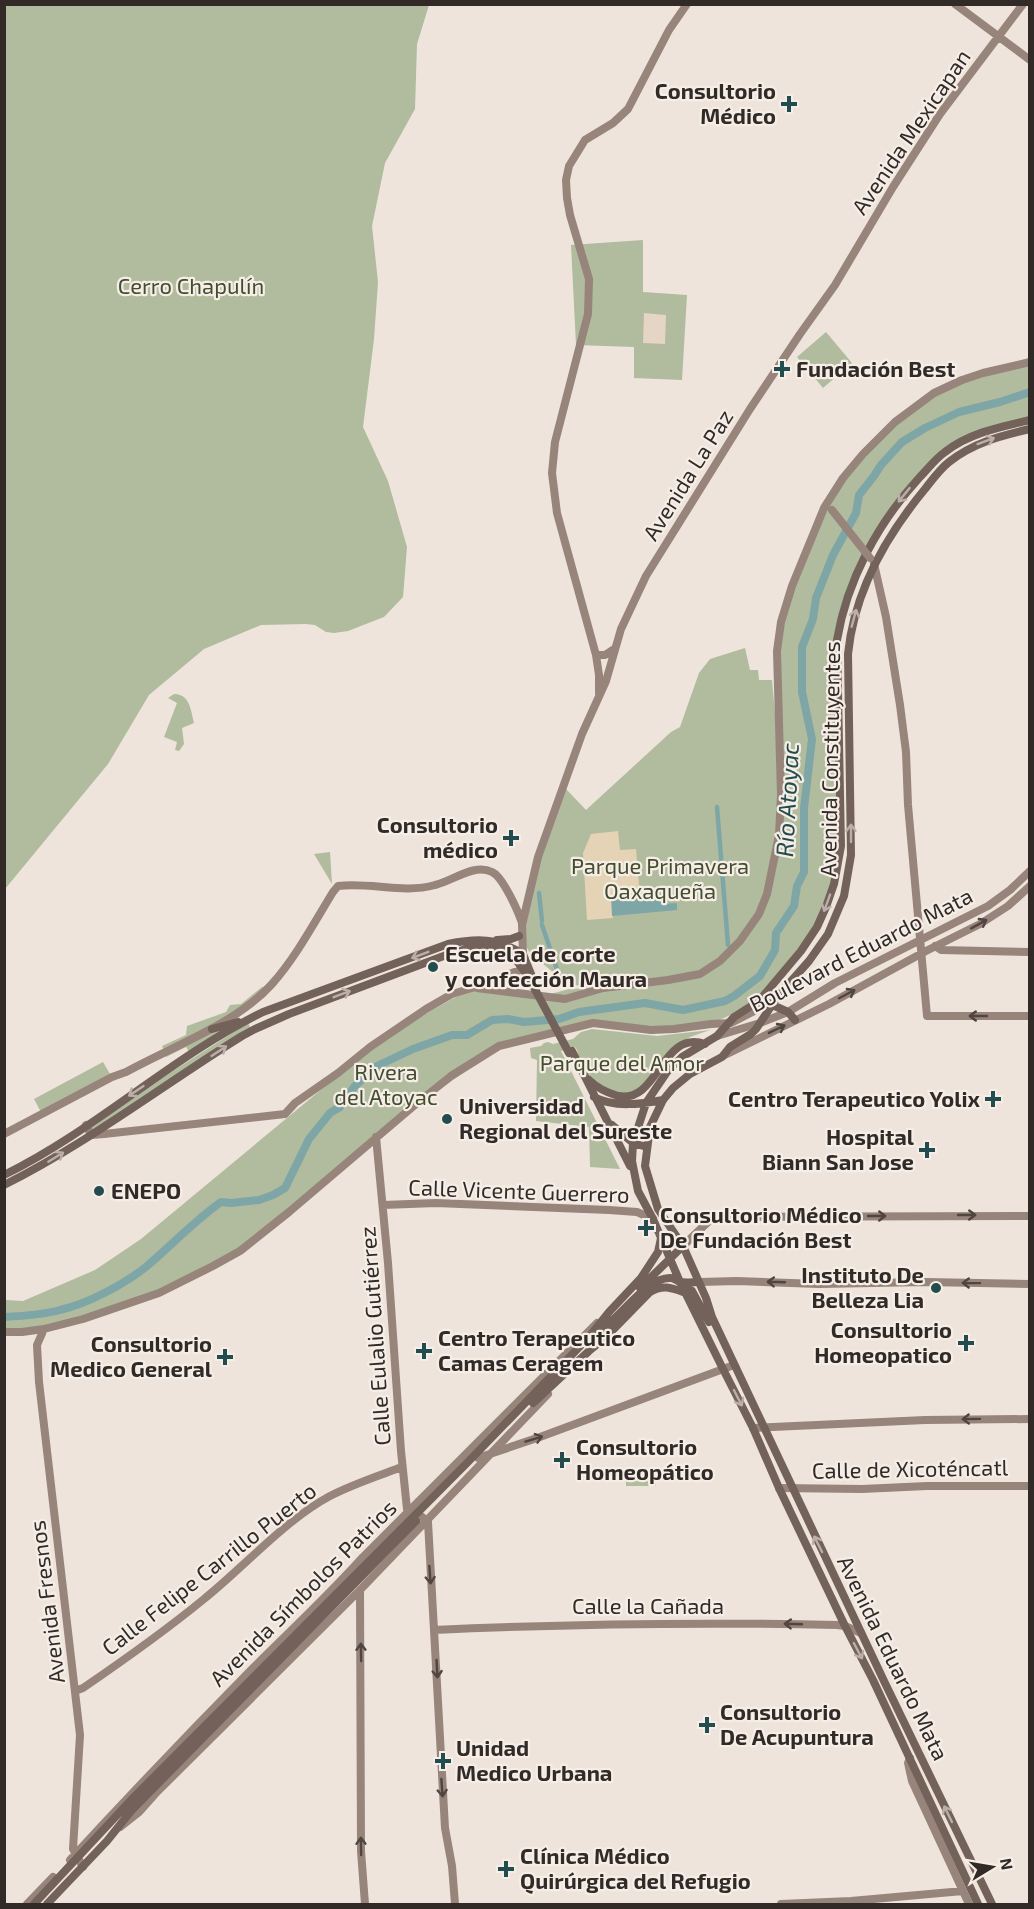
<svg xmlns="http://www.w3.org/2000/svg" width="1034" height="1909" viewBox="0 0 1034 1909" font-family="'Exo 2',sans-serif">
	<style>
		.green { fill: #b1bb9d }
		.sand { fill: #e5d3b5 }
		.plaza { fill: #e4d5c4 }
		.water { fill: #7ea6a7 }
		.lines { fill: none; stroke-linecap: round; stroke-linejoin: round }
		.canal { stroke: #7ea6a7; stroke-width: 4.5 }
		.river { stroke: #7ea6a7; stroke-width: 8 }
		.secondary { stroke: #97847a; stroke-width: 8 }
		.primary { stroke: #72625a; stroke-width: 8 }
		.secondary-bridge { stroke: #97847a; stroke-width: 8 }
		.primary-bridge { stroke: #72625a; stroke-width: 8 }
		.oneway { stroke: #bbafa7 }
		.oneway2 { stroke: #504540 }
		.poi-dot { fill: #234c4e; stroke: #f6eee6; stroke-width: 2 }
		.labels { text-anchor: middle; stroke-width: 4.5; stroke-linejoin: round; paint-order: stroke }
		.poi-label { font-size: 22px; font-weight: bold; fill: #322a27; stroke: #f6eee6; text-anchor: start }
		.street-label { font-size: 22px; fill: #322a27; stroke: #f6eee6 }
		.park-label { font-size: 22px; fill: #434d2f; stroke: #f6eee6 }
		.water-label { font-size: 24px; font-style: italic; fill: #234c4e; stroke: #f6eee6 }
	</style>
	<rect width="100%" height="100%" fill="#eee4db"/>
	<path class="green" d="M5,5H429L417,44L415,109L385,163L372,226L378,282L374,339L363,427L388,481L407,547L403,597L384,617L348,631L334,633L326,632L315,625L306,624L261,625L204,649L149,695L108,764L5,889Z
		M643,240V292L687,295L682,380L634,378V347L576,345L571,245Z
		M826,332L852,363L823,388L797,357Z
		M1029,363V420L989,429L944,453L896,506L861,564L841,615L837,665L841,846L834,884L818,923L756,1003L711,1024L674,1029L597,1023L499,1046L376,1137L240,1251L159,1293L44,1329L5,1331V1300L23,1301L95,1270L141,1239L363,1055L420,1017L456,997L480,990L536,998L569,989L591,988L570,984L561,979L530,953L526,946L525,924L543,847L566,789L586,810L671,732L680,727L699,673L710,659L745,648L750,670H758L759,680H772L777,736L781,622L824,508L863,454L934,393L983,373Z
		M174,694C190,694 191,711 194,723L182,728L184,744L179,751L175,750L177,742L164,737L177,703L168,698Z
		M330,852L332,884L314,854Z
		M275,986L217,1036L191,1055L186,1047L166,1057L162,1046L186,1035L187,1026L226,1012L230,1005L241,1004L262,987Z
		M248,1023L251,1029L91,1131L87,1126Z
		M592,1029L657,1036L710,1030L690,1037L679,1044L639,1093L617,1094L590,1079L580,1062L577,1050L575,1047L561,1051L620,1169L590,1167L589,1127L536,1121L537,1060L531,1058L530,1048L541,1046L544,1043L548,1042L553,1044L573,1039L581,1032Z
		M103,1062L113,1079L43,1116L34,1099Z
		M626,1471H656V1486H626Z"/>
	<path class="sand" d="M618,831L620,850L636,849L640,896L612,898L613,918L587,920L583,853L591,834Z"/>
	<path class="plaza" d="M644,313L666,315L665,344L643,343Z"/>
	<path class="water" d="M660,893L661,904L677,903V910L612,916L611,896Z"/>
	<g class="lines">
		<path class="canal" d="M717,807L728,945
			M539,893L542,921
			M542,925L559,975"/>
		<path class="river" d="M4,1317C23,1316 42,1315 60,1310C87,1304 125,1284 147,1266C172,1245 194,1221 221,1202L231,1203L259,1200L273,1195L285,1188L309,1139L330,1113L340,1107L354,1087L375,1067L413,1049L452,1035H467L492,1020L508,1019L524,1022L559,1019L579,1012L645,1003L683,1010L725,1001L734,996L760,976L775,950L776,933L794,906L797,886L804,872V808L812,739L802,692V647L813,619L816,598L833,555L856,513L859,495L874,476L881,465L902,442L925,428L959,412L1000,402L1030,392"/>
		<path class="secondary" d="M955,4L1030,60
			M874,564L886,617L900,705L906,752L908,805L927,1016H1030
			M596,655H605L614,649
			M599,693V675L596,655L557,513L552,473L555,442L588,314L589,279L570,215L567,198L566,180L569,166L585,140L613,123L628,109L669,30L687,4
			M935,946L941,950L1030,952
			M477,988L565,999L603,988L668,980L700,974L720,961L740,941L759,914L767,894L779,835L781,795L777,651L781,622L792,586L824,508L843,478L863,454L895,422L934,393L962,380L983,373L1030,362
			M717,1036L760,1023L788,1012L835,983L988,906L1010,890L1030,871
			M725,1055L829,1004L926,951L980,924L1008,906L1030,886
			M86,1125L91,1135L104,1134L285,1114L295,1103L338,1073L370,1047L426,1009L452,994L476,987L520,970L523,954L522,925L538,857L582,734L606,681L621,629L646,576L750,409L800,334L835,285L893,187L940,114L1023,4
			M4,1134L112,1077L126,1072C173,1046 236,1024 272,984C296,957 314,923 333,892L338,886C371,882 403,894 435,885C453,881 474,863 492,872C503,877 518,911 522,923
			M376,1137L388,1263L401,1451L407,1509L413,1516H421L428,1522L445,1828L452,1866L455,1904
			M383,1205L436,1203L609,1210L637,1212L653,1219
			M683,1246L713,1217L1030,1216
			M699,1282L737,1281L819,1284L926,1282L1030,1284
			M44,1329L37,1345L39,1382L80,1735L73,1849L83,1867
			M4,1332H22L44,1329L83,1319L159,1293L213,1266L240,1251L289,1212L416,1104L451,1076L499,1046L593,1023L651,1030L674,1029L711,1024L731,1023L762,1007L772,1004
			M753,1428L925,1420L1030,1419
			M478,1458L540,1437L734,1365
			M779,1488L862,1489L927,1486H1030
			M360,1590L361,1851L365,1904
			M434,1630C568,1624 702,1622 837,1625L845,1626L861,1633
			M75,1691L83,1688C124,1660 165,1631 204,1599C244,1567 285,1520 330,1496C353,1484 378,1476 402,1467
			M910,1758L908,1763L912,1781L969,1904
			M120,1827L139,1812L156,1793L360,1590L548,1394
			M70,1860C129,1796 189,1733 250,1671C288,1633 327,1597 363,1557L597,1323
			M27,1904L53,1877
			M781,1904L851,1901L963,1891"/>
		<path class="primary" d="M497,940L511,939L519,936
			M768,1003L788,1012L795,1020
			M212,1029L238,1022
			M572,1051L630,1166
			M589,1080C597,1088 608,1093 618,1096C659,1104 661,1029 705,1044
			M594,1097C614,1108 642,1104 663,1100
			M612,1125L633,1143L647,1147
			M4,1175C96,1130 171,1057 263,1012L448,944C478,938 496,938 523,954L533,979
			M4,1185C88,1143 163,1085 242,1036L255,1029L289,1014L449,954L466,949L481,947L493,948L506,953L514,957L529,978
			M683,1284L692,1291L709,1322
			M640,1288L683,1246
			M592,1336C617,1324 645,1276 671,1278C674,1278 677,1281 680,1282C686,1283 693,1282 699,1282
			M533,1403L589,1351L606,1337L650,1292C663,1284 672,1288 686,1293
			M34,1904L134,1797L467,1463L589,1337L609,1312L641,1278L658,1252L661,1238
			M47,1904L107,1841L131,1811L416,1521
			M978,1904L873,1680L845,1626L779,1488L753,1428L723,1369L680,1282L653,1219L638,1191L632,1161L633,1143L646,1103L667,1072L682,1057L717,1036L734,1017L759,1001L801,951L817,927L826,907L834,884L841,846L837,640C847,580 878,523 919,478C927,470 935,459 945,452C969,433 1000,427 1030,420
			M992,1904L884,1681L712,1317L706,1298L683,1246L658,1209L645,1166L650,1127L663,1100L673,1088L690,1074L722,1057L730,1047L751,1034L756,1029L778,996L809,961L828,934L844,896L851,855L848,654C854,593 886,536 925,489C932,480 940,469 949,462C973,443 1000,436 1030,429"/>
		<path class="secondary-bridge" d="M832,510L870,558"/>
		<path class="primary-bridge" d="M530,980L569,1053"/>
	</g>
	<defs><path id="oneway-shaft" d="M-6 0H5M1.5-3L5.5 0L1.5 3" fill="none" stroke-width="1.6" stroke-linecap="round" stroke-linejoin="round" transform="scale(1.5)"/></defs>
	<g class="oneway">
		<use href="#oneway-shaft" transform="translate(986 441) rotate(-20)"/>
		<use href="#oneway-shaft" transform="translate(904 495) rotate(129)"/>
		<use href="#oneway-shaft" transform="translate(854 618) rotate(-75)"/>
		<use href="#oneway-shaft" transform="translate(851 833) rotate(-90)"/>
		<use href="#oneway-shaft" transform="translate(827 903) rotate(110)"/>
		<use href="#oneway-shaft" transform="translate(420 955) rotate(159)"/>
		<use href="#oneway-shaft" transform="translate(342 994) rotate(-21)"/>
		<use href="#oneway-shaft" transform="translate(219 1051) rotate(-33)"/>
		<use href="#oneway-shaft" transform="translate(136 1091) rotate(146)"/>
		<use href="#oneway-shaft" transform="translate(56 1157) rotate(-32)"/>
		<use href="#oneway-shaft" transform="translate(738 1398) rotate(63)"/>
		<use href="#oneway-shaft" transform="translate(818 1544) rotate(-117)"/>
		<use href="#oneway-shaft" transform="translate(858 1651) rotate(62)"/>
		<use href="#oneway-shaft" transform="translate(948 1814) rotate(-116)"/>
	</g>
	<g class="oneway2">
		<use href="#oneway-shaft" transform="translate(979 924) rotate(-29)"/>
		<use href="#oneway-shaft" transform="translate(847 994) rotate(-28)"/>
		<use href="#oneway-shaft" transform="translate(978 1016) rotate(180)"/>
		<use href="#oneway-shaft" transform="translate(777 1029) rotate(-26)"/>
		<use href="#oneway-shaft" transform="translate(967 1215)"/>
		<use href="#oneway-shaft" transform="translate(877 1216)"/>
		<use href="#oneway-shaft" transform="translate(776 1282) rotate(-178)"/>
		<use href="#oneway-shaft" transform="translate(971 1283) rotate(-179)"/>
		<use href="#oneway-shaft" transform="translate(971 1419) rotate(179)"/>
		<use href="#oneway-shaft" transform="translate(534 1439) rotate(-17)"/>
		<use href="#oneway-shaft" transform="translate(430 1575) rotate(86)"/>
		<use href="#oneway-shaft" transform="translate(793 1624) rotate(-178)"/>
		<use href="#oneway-shaft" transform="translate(361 1652) rotate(-91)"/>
		<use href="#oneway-shaft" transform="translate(437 1669) rotate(87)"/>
		<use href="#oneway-shaft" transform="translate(442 1788) rotate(86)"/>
		<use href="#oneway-shaft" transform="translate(361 1846) rotate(-91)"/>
	</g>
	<g class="poi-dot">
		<path d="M786 95h6v6h6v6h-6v6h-6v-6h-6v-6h6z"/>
		<path d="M779 360h6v6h6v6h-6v6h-6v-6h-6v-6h6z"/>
		<path d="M508 829h6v6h6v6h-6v6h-6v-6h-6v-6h6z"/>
		<circle cx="433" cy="967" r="6"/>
		<path d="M990 1090h6v6h6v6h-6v6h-6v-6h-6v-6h6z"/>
		<circle cx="447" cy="1119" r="6"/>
		<path d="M924 1141h6v6h6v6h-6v6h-6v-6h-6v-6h6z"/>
		<circle cx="99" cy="1191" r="6"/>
		<path d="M643 1219h6v6h6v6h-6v6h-6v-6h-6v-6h6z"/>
		<circle cx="936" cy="1288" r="6"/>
		<path d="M963 1334h6v6h6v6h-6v6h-6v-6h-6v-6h6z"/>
		<path d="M421 1342h6v6h6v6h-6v6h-6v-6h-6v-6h6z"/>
		<path d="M222 1348h6v6h6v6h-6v6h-6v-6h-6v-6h6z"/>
		<path d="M559 1451h6v6h6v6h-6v6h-6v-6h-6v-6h6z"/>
		<path d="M704 1716h6v6h6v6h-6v6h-6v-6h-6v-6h6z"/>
		<path d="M440 1752h6v6h6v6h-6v6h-6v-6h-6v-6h6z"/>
		<path d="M503 1860h6v6h6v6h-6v6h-6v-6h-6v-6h6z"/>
	</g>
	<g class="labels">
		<g class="poi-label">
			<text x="776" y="99" text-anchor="end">Consultorio<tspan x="776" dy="25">Médico</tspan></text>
			<text x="796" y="377">Fundación Best</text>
			<text x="498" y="833" text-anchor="end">Consultorio<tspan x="498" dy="25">médico</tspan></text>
			<text x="445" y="962">Escuela de corte<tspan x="445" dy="25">y confección Maura</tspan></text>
			<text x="980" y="1107" text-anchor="end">Centro Terapeutico Yolix</text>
			<text x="459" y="1114">Universidad<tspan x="459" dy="25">Regional del Sureste</tspan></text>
			<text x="914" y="1145" text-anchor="end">Hospital<tspan x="914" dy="25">Biann San Jose</tspan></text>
			<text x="111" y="1199">ENEPO</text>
			<text x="660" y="1223">Consultorio Médico<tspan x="660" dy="25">De Fundación Best</tspan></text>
			<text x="924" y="1283" text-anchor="end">Instituto De<tspan x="924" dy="25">Belleza Lia</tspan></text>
			<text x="952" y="1338" text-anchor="end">Consultorio<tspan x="952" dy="25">Homeopatico</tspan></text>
			<text x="438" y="1346">Centro Terapeutico<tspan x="438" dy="25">Camas Ceragem</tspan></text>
			<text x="212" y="1352" text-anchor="end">Consultorio<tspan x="212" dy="25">Medico General</tspan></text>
			<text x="576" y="1455">Consultorio<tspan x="576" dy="25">Homeopático</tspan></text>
			<text x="720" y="1720">Consultorio<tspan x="720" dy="25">De Acupuntura</tspan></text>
			<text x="456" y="1756">Unidad<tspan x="456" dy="25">Medico Urbana</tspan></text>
			<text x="520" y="1864">Clínica Médico<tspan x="520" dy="25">Quirúrgica del Refugio</tspan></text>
		</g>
		<g class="street-label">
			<text transform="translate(911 132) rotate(-56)" y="8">Avenida Mexicapan</text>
			<text transform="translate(688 475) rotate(-58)" y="8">Avenida La Paz</text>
			<text transform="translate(830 759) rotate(-89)" y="8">Avenida Constituyentes</text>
			<text transform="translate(861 950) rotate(-27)" y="8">Boulevard Eduardo Mata</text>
			<text transform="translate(519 1191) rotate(2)" y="8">Calle Vicente Guerrero</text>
			<text transform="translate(375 1336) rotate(-94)" y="8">Calle Eulalio Gutiérrez</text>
			<text transform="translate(910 1469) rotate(-1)" y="8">Calle de Xicoténcatl</text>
			<text transform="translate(209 1569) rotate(-38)" y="8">Calle Felipe Carrillo Puerto</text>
			<text transform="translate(303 1593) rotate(-45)" y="8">Avenida Símbolos Patrios</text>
			<text transform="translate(47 1602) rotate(-97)" y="8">Avenida Fresnos</text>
			<text x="648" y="1614">Calle la Cañada</text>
			<text transform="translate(893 1658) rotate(64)" y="8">Avenida Eduardo Mata</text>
		</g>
		<g class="park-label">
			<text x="191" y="294">Cerro Chapulín</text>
			<text x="660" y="874">Parque Primavera<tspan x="660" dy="25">Oaxaqueña</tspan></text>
			<text x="622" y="1071">Parque del Amor</text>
			<text x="386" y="1080">Rivera<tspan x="386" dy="25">del Atoyac</tspan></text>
		</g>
		<g class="water-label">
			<text transform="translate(788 800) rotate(-87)" y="8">Río Atoyac</text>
		</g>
	</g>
	<rect width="1034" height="1909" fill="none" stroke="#322a27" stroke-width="12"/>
	<g transform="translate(992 1867) rotate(79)" stroke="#f6eee6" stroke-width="4.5" paint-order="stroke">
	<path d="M0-4.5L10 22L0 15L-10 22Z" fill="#322a27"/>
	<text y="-9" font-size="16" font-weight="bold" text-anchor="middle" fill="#322a27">N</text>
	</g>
</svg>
